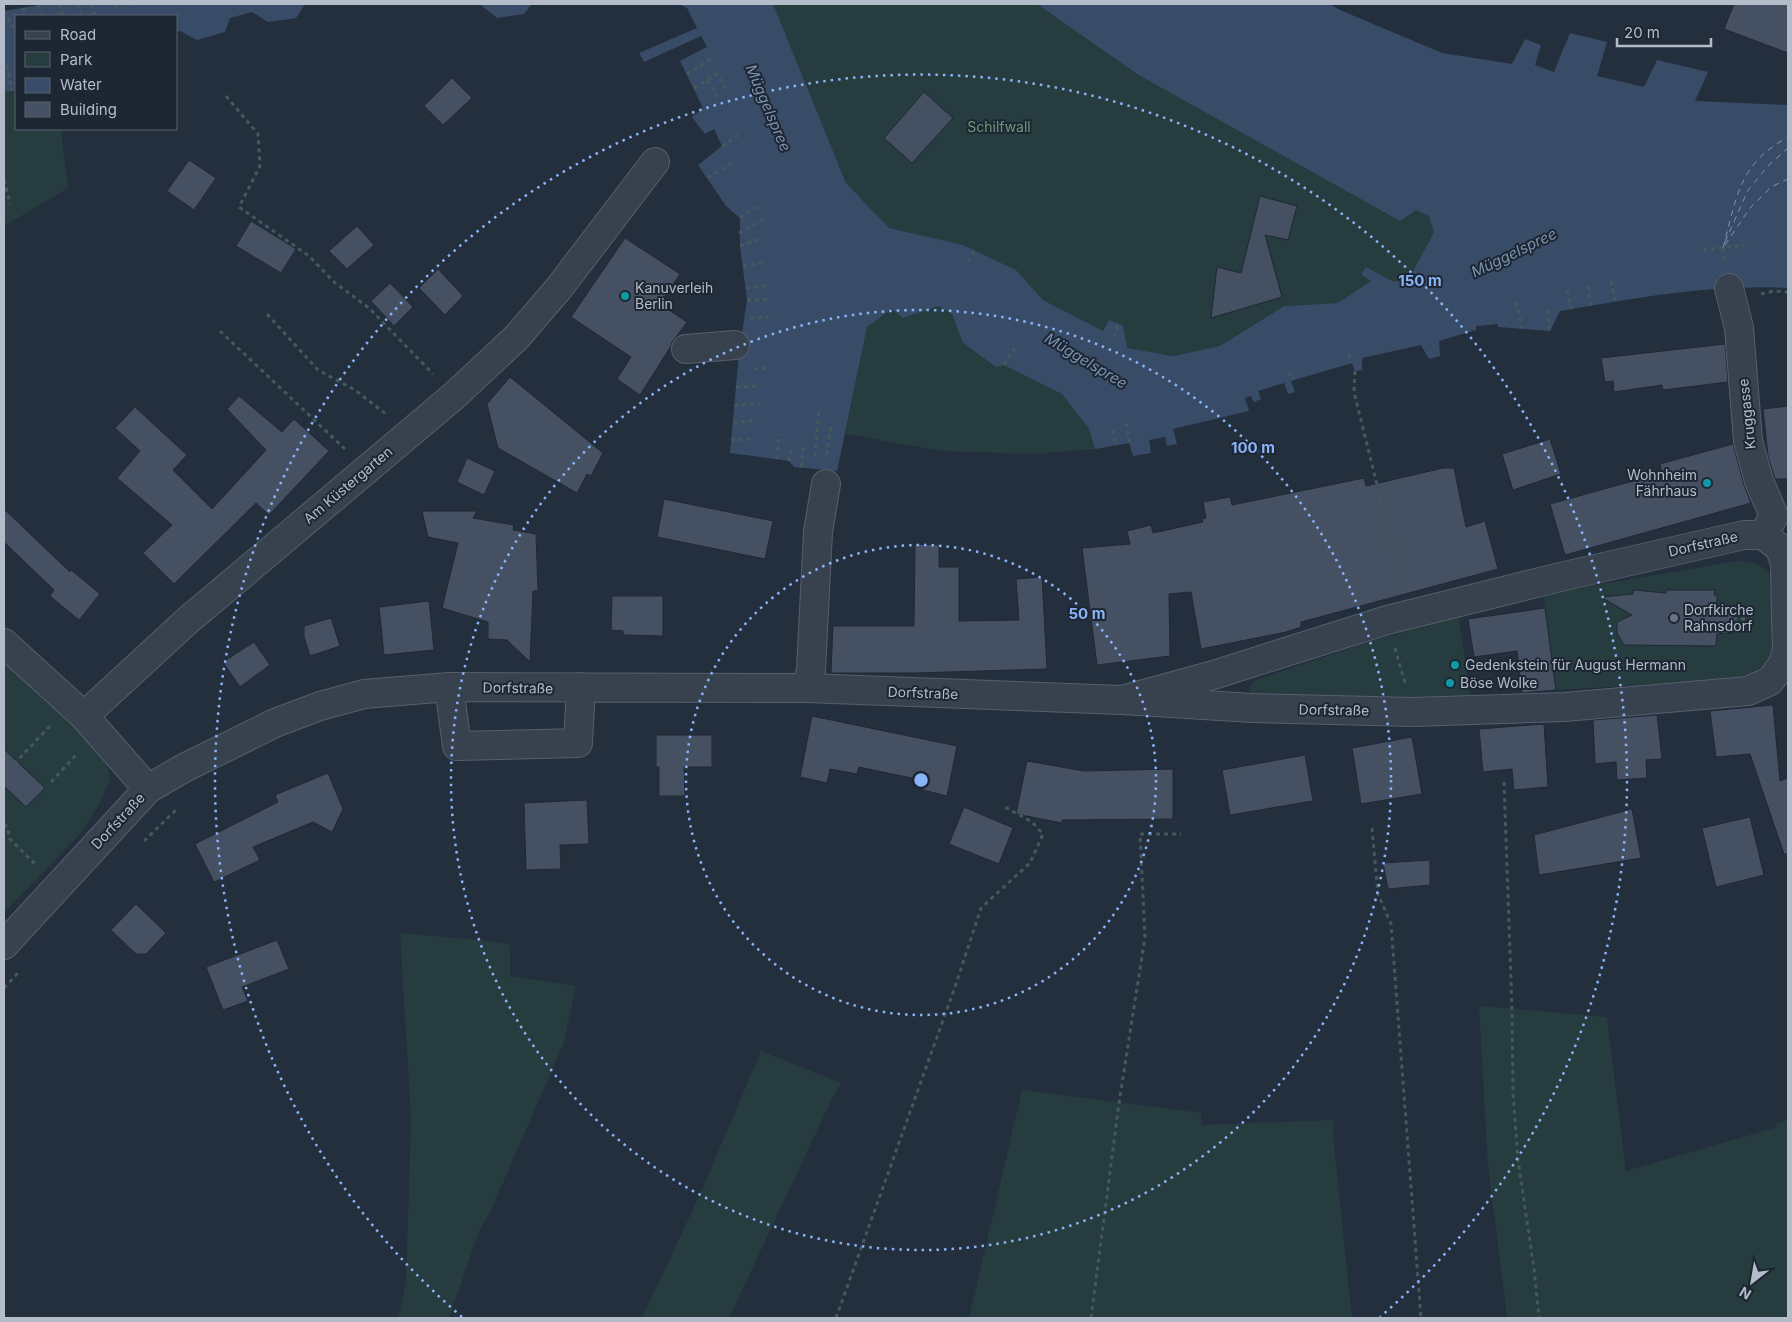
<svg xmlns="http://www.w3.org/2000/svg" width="1792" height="1322" viewBox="0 0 1792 1322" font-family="Inter,sans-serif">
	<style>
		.green { fill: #263c3f }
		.water { fill: #394c67 }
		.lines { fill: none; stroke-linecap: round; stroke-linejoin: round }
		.ferry { stroke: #7c92b1; stroke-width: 1; stroke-dasharray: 6 5; stroke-linecap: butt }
		.building { fill: #455162; stroke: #1f2835 }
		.minor-casing { stroke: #565f6c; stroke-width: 30 }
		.path { stroke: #44595c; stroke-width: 3; stroke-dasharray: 4 4; stroke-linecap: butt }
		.minor { stroke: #38414e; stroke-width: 28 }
		.ring { fill: none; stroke: #8ab4f8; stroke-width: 2.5; stroke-dasharray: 2.5 5 }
		.culture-dot { fill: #0f9aa8; stroke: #1d2633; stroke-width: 2 }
		.worship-dot { fill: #6b7280; stroke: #1d2633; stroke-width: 2 }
		.labels { text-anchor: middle; stroke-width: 4; stroke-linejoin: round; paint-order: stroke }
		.park-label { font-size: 14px; fill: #6b9a76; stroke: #1d2633 }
		.poi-label { font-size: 14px; fill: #b4bcc9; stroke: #1d2633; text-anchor: start }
		.street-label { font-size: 14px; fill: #b4bcc9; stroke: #1d2633 }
		.water-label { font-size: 15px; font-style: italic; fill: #7c92b1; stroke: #1d2633 }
		.centre { fill: #8ab4f8; stroke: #1d2633; stroke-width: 2.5 }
		.ring-label { font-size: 15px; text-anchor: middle; font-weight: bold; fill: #8ab4f8; stroke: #1d2633; stroke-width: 4; stroke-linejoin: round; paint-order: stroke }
	</style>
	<rect width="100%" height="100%" fill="#242f3e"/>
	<path class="green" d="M773,4H1037L1137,74L1429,216L1434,232L1410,277L1394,282L1371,281L1338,303L1284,306L1220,346L1173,356L1126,348L1123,325L1109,320L1103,331L1043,300L1016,270L963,245L889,228L846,183Z
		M16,90V129H61L68,188L4,226V92Z
		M939,306L953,314L964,343L1004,365L1062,394L1089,429L1095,449L1036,454L943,451L845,434L867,327L893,309L903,318Z
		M1737,561C1750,563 1764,563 1771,576C1777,586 1777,648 1771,657C1760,672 1745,676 1727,680L1556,690L1543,594Z
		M1459,617L1470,698H1260L1253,696L1249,691L1251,685L1256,680L1377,639Z
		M4,655L69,719L100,753L108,766L110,780L101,801L82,832L4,913Z
		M400,933L489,941L510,945V976L576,986L563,1045L491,1210L479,1231L449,1318H398L406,1283L411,1119Z
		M1479,1006L1607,1017L1626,1171L1777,1127L1776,1124L1788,1120V1318H1507L1488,1166Z
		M761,1051L841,1083L829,1105L729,1318H642L702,1190Z
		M1022,1090L1201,1113L1202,1125L1334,1120L1333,1135L1352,1318H969Z"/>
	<path class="water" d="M45,4H305L296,18L268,22L252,12L230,18L225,32L197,40L180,31L176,32V16H16V90L4,92V11Z
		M475,4H532L524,14L497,18L481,5Z
		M679,4H773L846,183L889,228L963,245L1016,270L1043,300L1103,331L1109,320L1123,325L1127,348L1173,356L1220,346L1284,306L1338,303L1371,281L1361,274L1366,267L1394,282L1410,277L1434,232L1429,216L1416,210L1400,221L1137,74L1037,4H1329L1340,10L1442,53L1512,64L1525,39L1541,45L1535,65L1554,72L1570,33L1607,42L1597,76L1644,87L1657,60L1708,72L1695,101L1788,105V288C1712,284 1635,298 1560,311L1550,331L1498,327V324L1476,326V330L1439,341L1440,356L1429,359L1421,345L1362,358V370L1355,371L1352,363L1291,381L1295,392L1288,394L1284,383L1258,391L1261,399L1254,402L1251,396L1245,398L1249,411L1173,429L1177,444L1167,446L1165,437L1149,440L1151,453L1133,456L1129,443L1095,449L1089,429L1062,394L1004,365L996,367L963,343L952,314L939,306L903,318L892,309L867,327L837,471L794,467L789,461L730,453L739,353L747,300L740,246V218L726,206L698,165L722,146L714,129L705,134L692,117L703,108L680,61L707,47L701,36L644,62L639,53L697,28L687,8Z"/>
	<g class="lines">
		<path class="ferry" d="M1725,242L1748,190L1768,166L1788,148
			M1725,245L1750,208L1771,187L1788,179
			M1723,248C1737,196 1738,165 1788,137"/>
	</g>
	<path class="building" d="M1734,4H1788V53L1724,29Z
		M452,78L472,98L443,125L424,106Z
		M924,92L953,118L912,163L884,138Z
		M189,160L216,178L194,210L167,191Z
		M1260,196L1297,206L1288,240L1265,235L1282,297L1211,318L1217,267L1241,273Z
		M251,221L296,249L281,273L236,246Z
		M357,226L374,245L347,269L329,251Z
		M625,238L680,274L660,304L687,322L672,342L671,346L640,395L617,379L631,357L571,317Z
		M438,269L463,296L445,315L419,288Z
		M390,283L413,307L394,326L371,301Z
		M1725,344L1728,382L1663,390L1662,385L1614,392L1613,381L1605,382L1601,358Z
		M510,377L603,453L591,476L587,474L577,493L498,448L487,404Z
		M239,396L282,432L294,419L329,451L269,515L256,503L174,584L143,553L172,525L117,478L140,451L115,428L135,407L187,455L173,470L212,509L266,450L227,409Z
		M1788,406V479H1775L1768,456L1763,409Z
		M1550,439L1561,474L1513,490L1502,454Z
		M1733,444L1744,485L1751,503L1565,555L1550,504L1662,473L1660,464Z
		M467,458L495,471L484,495L457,482Z
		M1443,468H1454L1466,527L1485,521L1498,569L1301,622V627L1286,632L1201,649L1191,592L1169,594L1170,656L1097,665L1082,548L1130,544L1127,531L1151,525L1153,533L1203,522L1202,519L1206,518L1203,502L1230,497L1232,505L1364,478L1366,486Z
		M664,499L773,521L765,559L657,537Z
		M4,509L70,572L71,570L100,594L79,620L50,596L54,590L4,542Z
		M422,511H477L473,518L514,525L513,530L536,534L538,591H533L530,662L507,640L488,639V622L442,608L458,543L428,537Z
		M915,544L939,545V567H959V621L1019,620L1016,579L1042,577L1047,669L914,673H831L833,626H914Z
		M1633,590L1666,593V590H1715L1714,595H1717V607L1733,608V633L1717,634L1716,646L1624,645L1617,633V622L1632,615L1601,597L1633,594Z
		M612,596H663V636L623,635V631L611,630Z
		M429,601L434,650L384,655L379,607Z
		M1545,608L1556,690L1522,693L1517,651L1474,657L1468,619Z
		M331,618L340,646L310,656L304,637V626Z
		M254,642L270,665L240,687L223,662Z
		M1773,705L1780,781L1788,778V854H1784L1750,754L1716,757L1710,711Z
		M1657,715L1662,759L1646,760L1647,778L1617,780L1616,762L1595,764L1593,720Z
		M812,716L957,746L947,796L919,789L921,780L859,767L857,774L830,769L827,783L800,777Z
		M1544,724L1548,787L1514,790L1512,769L1483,772L1479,729Z
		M656,735H712V767H684L685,796H659V767H656Z
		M1412,737L1422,794L1361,804L1352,748Z
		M4,749L45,788L26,807L4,786Z
		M1305,755L1313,801L1230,815L1222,770Z
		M1027,761L1084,771L1173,769V819L1062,820V823L1016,814Z
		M328,773L343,809L332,832L313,822L253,847L260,860L214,882L195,844L278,802L275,795Z
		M587,800L589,844L560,845L561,869L526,870L524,803Z
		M964,807L1013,828L999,864L949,844Z
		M1632,809L1641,858L1539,875L1534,835Z
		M1750,817L1764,875L1716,887L1702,828Z
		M1430,860V885L1388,889L1383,863Z
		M136,904L166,933L146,954H136L111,930Z
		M277,940L289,969L242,987L248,1001L223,1010L206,967Z"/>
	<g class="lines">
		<g class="minor-casing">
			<path id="minor" d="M1729,288L1739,328L1748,441L1759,481L1774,516L1763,535
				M686,349L735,345
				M4,643L84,716L148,789
				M449,687L457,746L578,743L581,687
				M806,688L811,670L818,532L826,484
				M84,716L187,621L455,395L517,337L559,288L655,162
				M4,945L148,789L184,768L275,723L320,706L364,694L449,687L806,688L1122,700L1253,708L1413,712L1565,707L1748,691L1770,681L1783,664L1787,649L1786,619L1785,564L1780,548L1763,535H1744L1556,578L1387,620L1210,676L1122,700"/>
		</g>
		<path class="path" d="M60,4L62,16
			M78,4L81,16
			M92,4L95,16
			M115,4L117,11
			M133,4L134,6
			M38,5L42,16
			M23,8L27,16
			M4,11L16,32
			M7,65L12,91
			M687,74L712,58
			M707,80L718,98
			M694,88L717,74L727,91
			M226,96L258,134L260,166L239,207L309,256L334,282L369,308L433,374
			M722,147L738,135
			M708,178L733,162
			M4,180L10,204
			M740,218L756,207
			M739,233L764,219
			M740,246L763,238
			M1723,248L1725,260
			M1703,250L1744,245
			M968,261L974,251
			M743,266L766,262
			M1611,281L1615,301
			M1588,286L1591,306
			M746,288L769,285
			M1567,291L1571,309
			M1761,294L1774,291L1788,292
			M747,300L771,299
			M1516,302L1522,328
			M1547,310L1550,331
			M267,314L318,370L355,390L386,414
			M750,318L769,317
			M220,331L345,449
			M1114,337L1118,324
			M1349,354L1351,363
			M1004,365L1015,348
			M754,369L766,368
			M1355,371L1354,392L1402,585
			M1289,372L1293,380
			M736,387L761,386
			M734,406L760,403
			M733,423L757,420
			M1126,423L1130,443
			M1113,430L1116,446
			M731,440L755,439
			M827,455L831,425
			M815,456L819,409
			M777,459L779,434
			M789,461L792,444
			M801,467L804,445
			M1733,619H1756
			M1395,648L1405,683
			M14,764L50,726
			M51,782L77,754
			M1504,782L1512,1009L1513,1093L1518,1160L1534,1269L1539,1318
			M4,824L8,828L9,838L36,865
			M1372,828L1378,894L1391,924L1421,1318
			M144,841L177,809
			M4,988L18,973
			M836,1318L955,987L981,908L1030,863L1043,834L1032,822L1005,807
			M1091,1318L1119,1103L1145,937L1140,834H1181"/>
		<use href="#minor" class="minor"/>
	</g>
	<g class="ring">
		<circle cx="921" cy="780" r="235"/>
		<circle cx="921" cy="780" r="470"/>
		<path d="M462 1317A706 706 0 1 1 1380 1317"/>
	</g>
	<g class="culture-dot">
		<circle cx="625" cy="296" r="5"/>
		<circle cx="1707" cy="483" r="5"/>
		<circle cx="1455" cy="665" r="5"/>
		<circle cx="1450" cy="683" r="5"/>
	</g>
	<circle class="worship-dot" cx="1674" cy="618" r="5"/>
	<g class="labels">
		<g class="park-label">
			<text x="999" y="132">Schilfwall</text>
		</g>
		<g class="poi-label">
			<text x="635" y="293">Kanuverleih<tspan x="635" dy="16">Berlin</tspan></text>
			<text x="1697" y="480" text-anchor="end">Wohnheim<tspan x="1697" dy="16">Fährhaus</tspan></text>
			<text x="1684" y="615">Dorfkirche<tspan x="1684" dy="16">Rahnsdorf</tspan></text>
			<text x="1465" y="670">Gedenkstein für August Hermann</text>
			<text x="1460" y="688">Böse Wolke</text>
		</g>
		<g class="street-label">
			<text transform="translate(1747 414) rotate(-96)" y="5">Kruggasse</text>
			<text transform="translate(348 485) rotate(-40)" y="5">Am Küstergarten</text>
			<text transform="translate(1703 544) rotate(-13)" y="5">Dorfstraße</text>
			<text transform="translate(518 688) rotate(1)" y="5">Dorfstraße</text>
			<text transform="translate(923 693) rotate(2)" y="5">Dorfstraße</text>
			<text transform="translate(1334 710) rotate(1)" y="5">Dorfstraße</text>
			<text transform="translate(118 821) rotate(-47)" y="5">Dorfstraße</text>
		</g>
		<g class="water-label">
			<text transform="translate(768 108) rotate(67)" y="5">Müggelspree</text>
			<text transform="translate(1514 253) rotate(-26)" y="5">Müggelspree</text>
			<text transform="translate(1086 361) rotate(31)" y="5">Müggelspree</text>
		</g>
	</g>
	<circle cx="921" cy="780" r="8" class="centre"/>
	<g class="ring-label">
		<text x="1420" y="286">150 m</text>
		<text x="1253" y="453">100 m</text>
		<text x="1087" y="619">50 m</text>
	</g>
	<rect width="1792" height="1322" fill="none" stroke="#b4bcc9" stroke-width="10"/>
	<rect x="15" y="15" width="162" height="115" fill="#1d2633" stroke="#59626f"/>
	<rect x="25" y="31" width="25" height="8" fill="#38414e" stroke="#59626f"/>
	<text x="60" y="40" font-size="15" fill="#b4bcc9">Road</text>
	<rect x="25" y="52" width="25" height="15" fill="#263c3f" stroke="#59626f"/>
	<text x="60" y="65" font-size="15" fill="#b4bcc9">Park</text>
	<rect x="25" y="78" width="25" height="15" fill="#394c67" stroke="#59626f"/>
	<text x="60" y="90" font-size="15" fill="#b4bcc9">Water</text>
	<rect x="25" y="102" width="25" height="15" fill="#455162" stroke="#59626f"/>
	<text x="60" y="115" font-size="15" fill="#b4bcc9">Building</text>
	<g transform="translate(1752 1282) rotate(211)" stroke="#1d2633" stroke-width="4" paint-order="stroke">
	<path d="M0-4L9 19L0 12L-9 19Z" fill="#b4bcc9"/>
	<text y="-8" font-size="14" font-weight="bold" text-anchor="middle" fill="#b4bcc9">N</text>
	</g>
	<path d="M1617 38v8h94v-8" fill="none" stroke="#b4bcc9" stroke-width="2.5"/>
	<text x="1624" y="38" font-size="15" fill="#b4bcc9" stroke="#1d2633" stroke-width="4" paint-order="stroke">20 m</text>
</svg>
